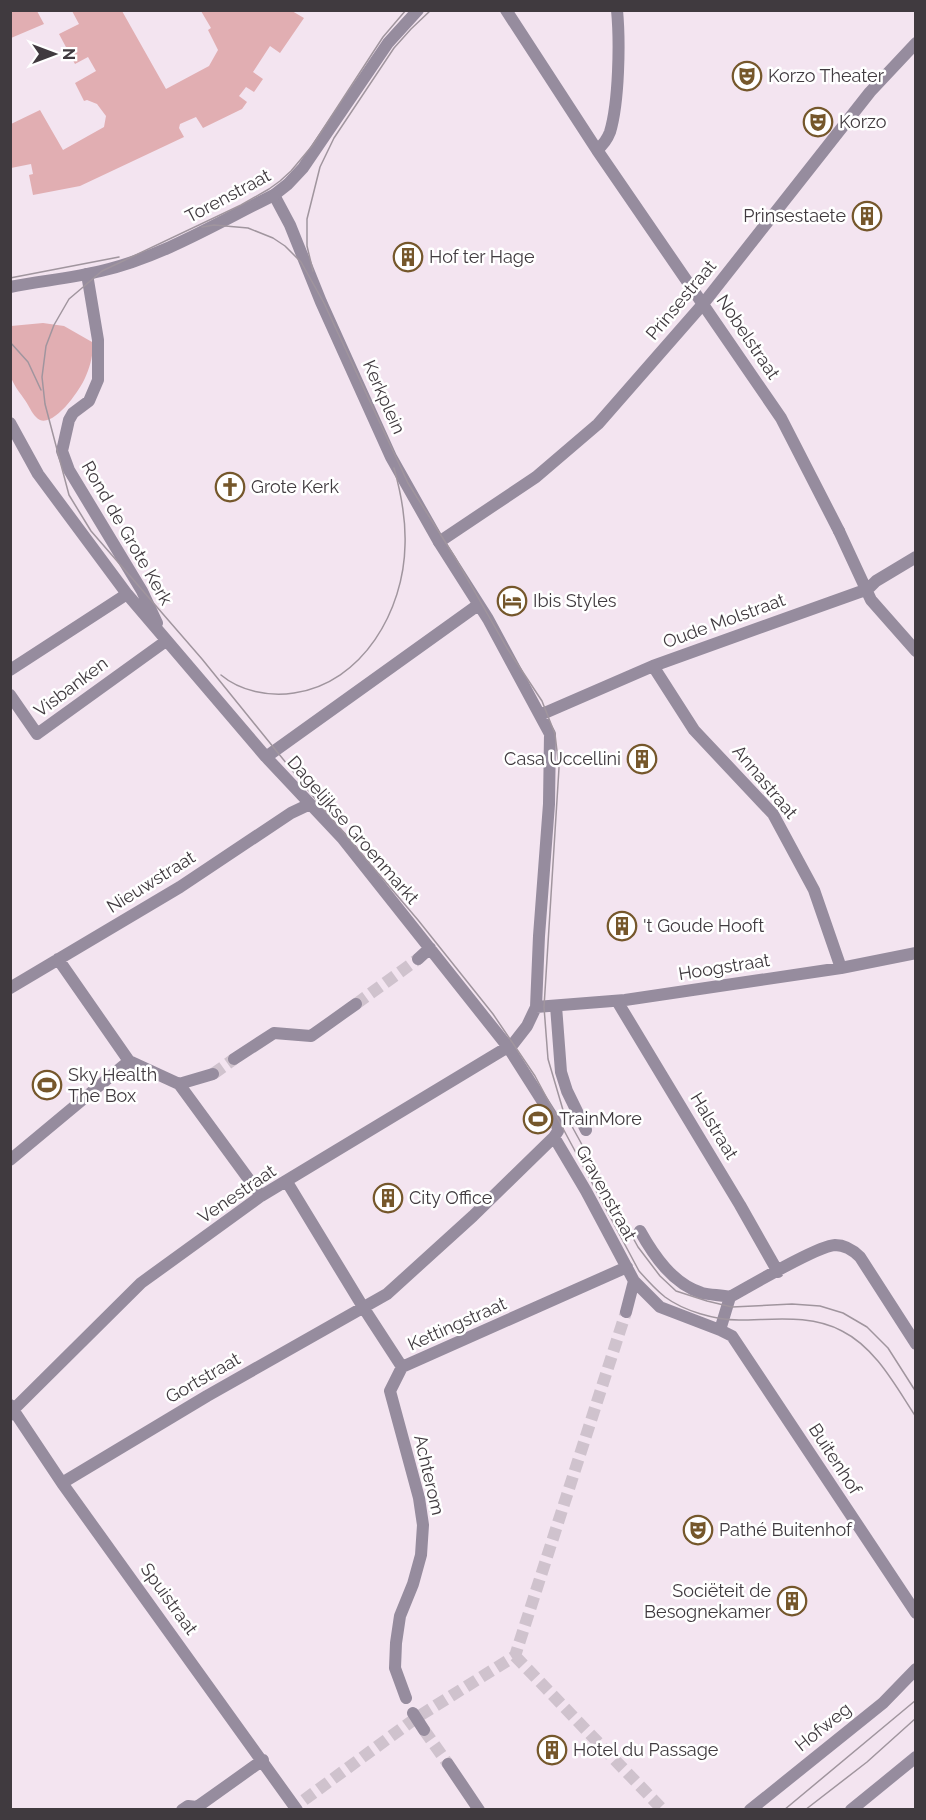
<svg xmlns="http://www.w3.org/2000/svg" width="926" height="1820" viewBox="0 0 926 1820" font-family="Raleway,sans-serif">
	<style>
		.green { fill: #e1aeb2 }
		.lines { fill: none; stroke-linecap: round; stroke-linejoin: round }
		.pedestrian-tunnel { stroke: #cfc2cd; stroke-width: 12; stroke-dasharray: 12 6; stroke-linecap: butt }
		.pedestrian { stroke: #968c9e; stroke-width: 12 }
		.minor { stroke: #968c9e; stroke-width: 12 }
		.tertiary { stroke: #968c9e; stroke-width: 12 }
		.tram { stroke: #a0959e; stroke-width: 1.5 }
		.labels { text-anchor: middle; stroke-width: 5; stroke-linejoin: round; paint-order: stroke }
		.poi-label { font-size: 18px; fill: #403a3f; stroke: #fff; text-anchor: start }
		.street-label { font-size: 18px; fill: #403a3f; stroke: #fff }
	</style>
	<rect width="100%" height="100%" fill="#f3e4f0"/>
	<path class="green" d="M11,10L37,11L44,24L11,38Z
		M72,11H122L166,89L209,66L218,50L208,30L211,28L201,11H292L304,18L280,53L270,46L253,72L263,79L254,92L246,87L239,96L247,102L242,109L203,128L196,117L180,124L179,128L184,137L80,186L33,195L29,175L33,174L31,164L11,168V124L40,110L63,150L104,127L106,116L97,104L87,100L84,101L75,83L96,71L88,57L75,64L59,34L79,24Z
		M43,323L64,326L92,342C94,354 90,367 85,378C80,390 55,426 40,420C34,417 31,410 28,405C23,396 14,387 11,377C7,365 11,339 11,326Z"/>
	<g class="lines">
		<path class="pedestrian-tunnel" d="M356,1004L418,959
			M213,1074L234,1059
			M515,1656L663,1810
			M424,1730L448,1764
			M304,1800L416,1718L515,1656L626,1312"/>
		<path class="pedestrian" d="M87,274L98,340V380L89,401L73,413L69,420L62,451L69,470L142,591L157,623
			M10,423L38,474L127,594L266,757L343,839L508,1047L557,1124L558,1131L554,1137L473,1216L387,1294L207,1396L62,1483
			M839,531L871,600L916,651
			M653,666L694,730L773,814L814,890L841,968
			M10,670L127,594
			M10,695L37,734L166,641
			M540,715L653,666L868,589L876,581L916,557
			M266,757L478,605
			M418,959L430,948
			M10,988L180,887L291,813L310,804
			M617,1001L740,1205L778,1272
			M556,1006L561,1072L567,1091L586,1130
			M536,1007L625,1000L841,968L916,953
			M234,1059L274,1033L311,1036L356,1004
			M129,1061L179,1084L261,1196
			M179,1084L213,1074
			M554,1137L586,1191L634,1281L660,1307L720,1330L732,1336L916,1613
			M10,1160L129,1061L58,959
			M287,1182L363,1307L402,1367L627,1267
			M640,1231C654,1256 673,1284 702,1293C711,1295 721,1295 730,1297
			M626,1312L634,1281
			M720,1330L730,1297C750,1286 817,1246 835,1245C846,1245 853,1250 860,1257L916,1344
			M402,1367L390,1391L419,1498L423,1525L421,1555L413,1584L400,1616L396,1643L395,1668L406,1698
			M10,1405L62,1483L297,1810
			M10,1415L14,1409L141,1283L261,1196L513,1044L527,1026L536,1007L539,936L549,804L550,734L488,619L439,542
			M413,1713L424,1730
			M448,1764L479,1810
			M182,1810L188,1806L197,1807L263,1760"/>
		<path class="minor" d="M506,10L597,150L781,418L839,531
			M597,150C603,145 607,140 610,132C619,102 620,42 617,10
			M274,195L290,225L321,302L391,457L439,542L536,477L598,424L703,304L870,92L916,43
			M750,1810L883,1703L916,1669
			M851,1810L916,1757"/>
		<path class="tertiary" d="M10,287C41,281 72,278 101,271C162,257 219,222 274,195L288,184L303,168L388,43L418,10"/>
		<path class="tram" d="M406,10L383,37L312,146L291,171L280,181L269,189L241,205L102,271L69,299L54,325L46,346L42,377L45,404L69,495L91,531L202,659L321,806L418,920L493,1014L535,1076L639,1271C647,1280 656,1290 665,1297C684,1311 715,1320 739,1320C774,1320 810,1314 842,1331C876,1348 896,1387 916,1417
			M202,227L214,225L248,228L273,238L285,246L301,262L324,303L408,483L456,559L507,648L542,701L555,734L559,768L544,1007L548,1059L563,1110L638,1247L660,1276L676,1291L707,1301L732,1307L792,1304L820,1306L843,1313L867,1327L888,1348L916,1392
			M313,271L307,246V219L320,167L334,138L394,48L411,29L431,10
			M10,278L119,257
			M10,342L28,362L41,390
			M221,675C240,691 269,697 294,693C363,683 404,610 405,545C406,519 401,493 394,468
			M784,1810L916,1700
			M805,1810L867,1762L916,1718"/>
	</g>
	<defs>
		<g id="theatre-ring" transform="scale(1.5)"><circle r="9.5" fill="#fff" stroke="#75572b" stroke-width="1.5"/><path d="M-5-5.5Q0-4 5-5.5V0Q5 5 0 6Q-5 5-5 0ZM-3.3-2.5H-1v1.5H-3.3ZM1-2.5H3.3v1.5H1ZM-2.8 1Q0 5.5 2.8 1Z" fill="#75572b"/></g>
		<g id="building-ring" transform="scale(1.5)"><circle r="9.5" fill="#fff" stroke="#75572b" stroke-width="1.5"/><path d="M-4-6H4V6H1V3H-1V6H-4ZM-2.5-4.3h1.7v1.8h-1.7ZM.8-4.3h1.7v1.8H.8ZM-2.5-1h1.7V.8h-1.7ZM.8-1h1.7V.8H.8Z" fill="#75572b"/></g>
		<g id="church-ring" transform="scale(1.5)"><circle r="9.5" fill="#fff" stroke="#75572b" stroke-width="1.5"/><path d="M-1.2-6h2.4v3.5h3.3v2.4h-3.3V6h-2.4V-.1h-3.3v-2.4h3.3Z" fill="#75572b"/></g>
		<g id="hotel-ring" transform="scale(1.5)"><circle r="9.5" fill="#fff" stroke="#75572b" stroke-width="1.5"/><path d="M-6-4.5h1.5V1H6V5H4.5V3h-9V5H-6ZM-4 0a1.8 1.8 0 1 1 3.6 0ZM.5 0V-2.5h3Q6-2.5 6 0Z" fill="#75572b"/></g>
		<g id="stadium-ring" transform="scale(1.5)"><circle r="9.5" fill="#fff" stroke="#75572b" stroke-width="1.5"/><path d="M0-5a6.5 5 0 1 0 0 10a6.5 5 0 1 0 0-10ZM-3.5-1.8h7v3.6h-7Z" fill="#75572b"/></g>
	</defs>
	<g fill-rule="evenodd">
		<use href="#theatre-ring" x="747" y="76"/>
		<use href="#theatre-ring" x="818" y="122"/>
		<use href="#building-ring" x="867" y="216"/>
		<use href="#building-ring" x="408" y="257"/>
		<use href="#church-ring" x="230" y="487"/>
		<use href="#hotel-ring" x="512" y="601"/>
		<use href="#building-ring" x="642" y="759"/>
		<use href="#building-ring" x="622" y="926"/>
		<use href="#stadium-ring" x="47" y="1085"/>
		<use href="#stadium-ring" x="538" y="1119"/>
		<use href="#building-ring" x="388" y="1198"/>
		<use href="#theatre-ring" x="698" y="1530"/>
		<use href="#building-ring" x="792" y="1601"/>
		<use href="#building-ring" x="552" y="1750"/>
	</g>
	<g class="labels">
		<g class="poi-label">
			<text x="768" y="82">Korzo Theater</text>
			<text x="839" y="128">Korzo</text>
			<text x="846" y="222" text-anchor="end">Prinsestaete</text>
			<text x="429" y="263">Hof ter Hage</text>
			<text x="251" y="493">Grote Kerk</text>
			<text x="533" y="607">Ibis Styles</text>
			<text x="621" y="765" text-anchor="end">Casa Uccellini</text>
			<text x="643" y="932">'t Goude Hooft</text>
			<text x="68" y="1081">Sky Health<tspan x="68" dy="21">The Box</tspan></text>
			<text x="559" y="1125">TrainMore</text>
			<text x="409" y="1204">City Office</text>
			<text x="719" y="1536">Pathé Buitenhof</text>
			<text x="771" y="1597" text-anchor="end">Sociëteit de<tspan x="771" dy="21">Besognekamer</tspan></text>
			<text x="573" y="1756">Hotel du Passage</text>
		</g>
		<g class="street-label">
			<text transform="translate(228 196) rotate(-28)" y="6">Torenstraat</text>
			<text transform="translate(681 300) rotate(-50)" y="6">Prinsestraat</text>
			<text transform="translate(748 337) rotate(56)" y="6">Nobelstraat</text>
			<text transform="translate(384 397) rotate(66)" y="6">Kerkplein</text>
			<text transform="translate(127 533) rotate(60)" y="6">Rond de Grote Kerk</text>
			<text transform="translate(724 621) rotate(-20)" y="6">Oude Molstraat</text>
			<text transform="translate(71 687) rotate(-37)" y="6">Visbanken</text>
			<text transform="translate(765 782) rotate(50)" y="6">Annastraat</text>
			<text transform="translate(353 830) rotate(49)" y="6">Dagelijkse Groenmarkt</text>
			<text transform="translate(151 882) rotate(-32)" y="6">Nieuwstraat</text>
			<text transform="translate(724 967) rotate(-9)" y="6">Hoogstraat</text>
			<text transform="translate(714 1126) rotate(59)" y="6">Halstraat</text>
			<text transform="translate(606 1193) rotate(61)" y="6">Gravenstraat</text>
			<text transform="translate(237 1194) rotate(-34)" y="6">Venestraat</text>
			<text transform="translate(457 1324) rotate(-24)" y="6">Kettingstraat</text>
			<text transform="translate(203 1378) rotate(-30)" y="6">Gortstraat</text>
			<text transform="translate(835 1459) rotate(57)" y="6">Buitenhof</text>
			<text transform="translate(429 1475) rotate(77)" y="6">Achterom</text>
			<text transform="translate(169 1599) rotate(54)" y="6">Spuistraat</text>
			<text transform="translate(823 1727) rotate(-39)" y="6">Hofweg</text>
		</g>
	</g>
	<rect width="926" height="1820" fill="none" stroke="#403a3f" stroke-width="24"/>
	<g transform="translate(54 54) rotate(90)" stroke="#ffffff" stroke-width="4.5" paint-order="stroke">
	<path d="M0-4.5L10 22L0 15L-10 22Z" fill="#403a3f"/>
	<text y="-9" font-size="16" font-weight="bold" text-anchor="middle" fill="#403a3f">N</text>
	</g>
</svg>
